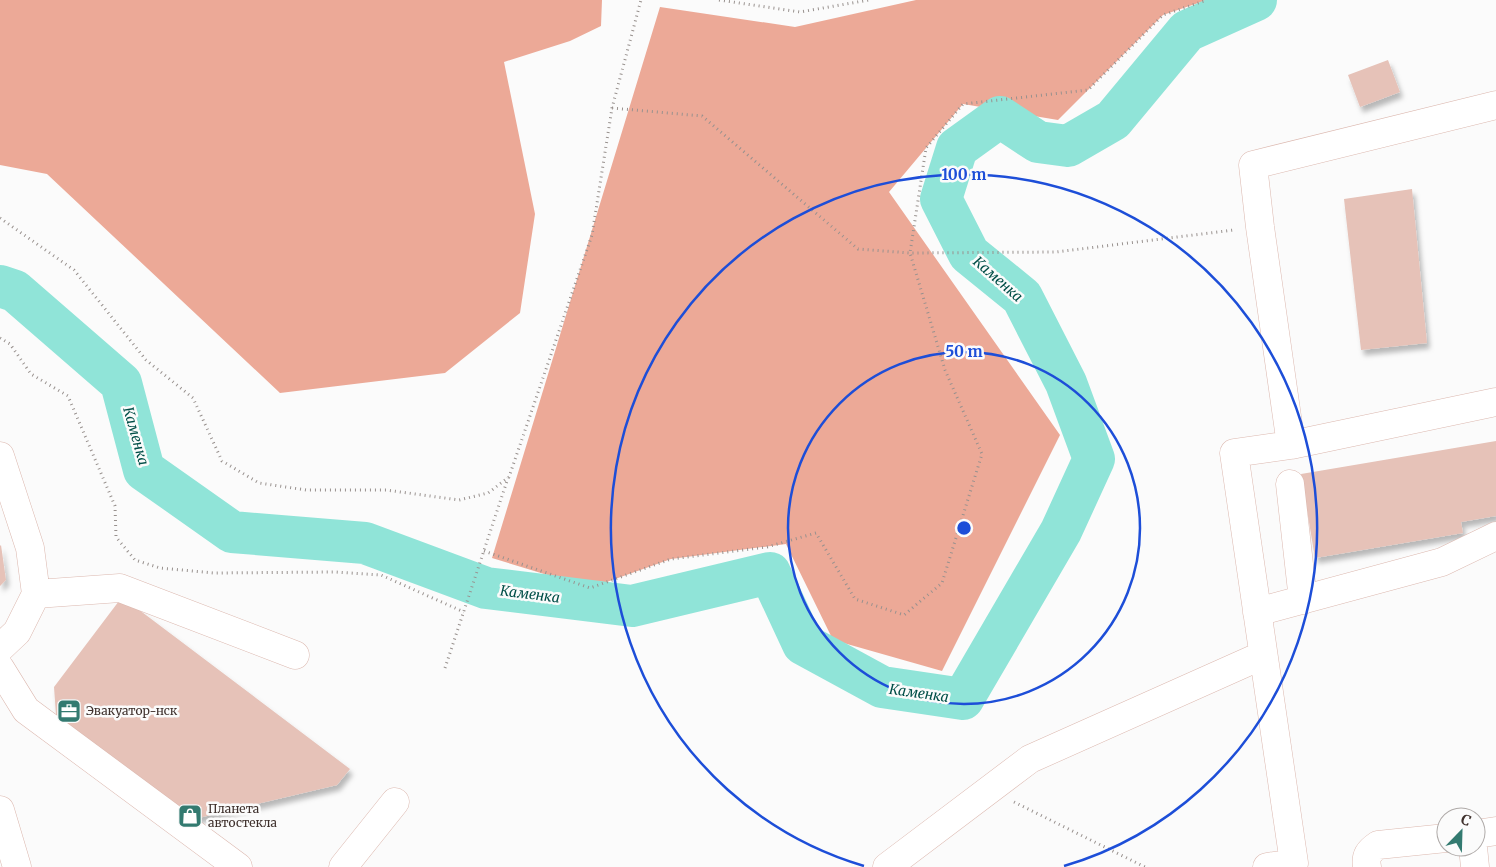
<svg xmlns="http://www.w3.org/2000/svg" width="1496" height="867" viewBox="0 0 1496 867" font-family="Merriweather,serif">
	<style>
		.forest { fill: #eca997 }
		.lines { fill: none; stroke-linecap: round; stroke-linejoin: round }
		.river { stroke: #90e4d8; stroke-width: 42 }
		.building { fill: #e6c2b8; filter: url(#shadow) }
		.minor-casing { stroke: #dcb8af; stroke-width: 29 }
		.path { stroke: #98918e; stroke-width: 3; stroke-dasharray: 1 4; stroke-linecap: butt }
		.minor { stroke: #fff; stroke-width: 28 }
		.ring { fill: none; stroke: #1d4ed8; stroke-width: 2.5 }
		.labels { text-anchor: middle; stroke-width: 5; stroke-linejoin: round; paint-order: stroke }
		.poi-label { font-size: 12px; fill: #3e302c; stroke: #fbfbfb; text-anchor: start }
		.water-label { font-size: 14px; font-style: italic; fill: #004e47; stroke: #fbfbfb }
		.centre { fill: #1d4ed8; stroke: #fbfbfb; stroke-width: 2.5 }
		.ring-label { font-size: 15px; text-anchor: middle; font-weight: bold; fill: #1d4ed8; stroke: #fbfbfb; stroke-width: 5; stroke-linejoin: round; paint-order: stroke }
	</style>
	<defs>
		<filter id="shadow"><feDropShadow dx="3" dy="5.5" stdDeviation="2.5" flood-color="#0004"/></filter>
	</defs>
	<rect width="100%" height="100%" fill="#fbfbfb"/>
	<path class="forest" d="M0,0H602L601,26L570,41L504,62L535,214L520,313L445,373L280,393L47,174L0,165Z
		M916,0H1207L1163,15L1058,120L963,104L889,192L1060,435L942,671L833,640L786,544L671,559L590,588L492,558L660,7L795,27Z"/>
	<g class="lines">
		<path class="river" d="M0,286L15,291L121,383L144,470L232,532L365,543L486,588L632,606L770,573L803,644L882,687L963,699L1061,531L1094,459L1066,383L1022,297L969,254L941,199L957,148L1000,117L1038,142L1068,146L1113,120L1187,31L1256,0"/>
	</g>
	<path class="building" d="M1388,60L1400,92L1360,107L1348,75Z
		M1412,189L1427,343L1361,350L1344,199Z
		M1496,441V516L1461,522L1463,533L1315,558L1301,474Z
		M1,545L6,580L0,586V546Z
		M122,597L350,769L337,785L194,819L56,715L54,687Z"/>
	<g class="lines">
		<g class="minor-casing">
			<path id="minor" d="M1496,105L1253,165L1260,227L1291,445L1496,402
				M0,456L30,548L36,594L17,632L0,648
				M1290,484L1303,600
				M36,594L120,588L295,655
				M1257,612L1442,562L1496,536
				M0,668L26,710L238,867
				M0,810L17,867
				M1476,834L1496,831
				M1473,847L1475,867
				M343,867L395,802
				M887,867L1030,759L1263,655
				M1267,867L1294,863L1234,453L1291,445
				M1367,867C1365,856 1369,851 1378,845L1446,838"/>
		</g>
		<path class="path" d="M719,0L800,12L869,0
			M612,108L702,116L858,249L910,253L1056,252L1234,230
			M0,218L74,270L146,360L193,398L222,461L259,483L306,490H386L459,500L488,493L509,477L592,235L612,108L641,0
			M0,338L10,344L31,374L68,396L115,506L116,537L135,560L160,568L214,573L335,572L381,575L464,612
			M484,551L590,588L671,559L767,547L816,533L855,599L904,615L942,583L982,454L945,370L910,253L926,148L963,104L1088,90L1163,15L1207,0
			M445,668L508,478
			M1014,802L1145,867"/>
		<use href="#minor" class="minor"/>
	</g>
	<g class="ring">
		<circle cx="964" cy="528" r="176"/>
		<path d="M864 866A353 353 0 1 1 1064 866"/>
	</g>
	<defs>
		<g id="office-square" transform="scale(1.25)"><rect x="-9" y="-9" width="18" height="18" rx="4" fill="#337a70" stroke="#fbfbfb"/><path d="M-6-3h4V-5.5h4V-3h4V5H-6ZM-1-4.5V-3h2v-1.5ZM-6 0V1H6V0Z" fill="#fff"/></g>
		<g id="shop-square" transform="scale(1.25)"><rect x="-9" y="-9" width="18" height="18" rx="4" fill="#337a70" stroke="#fbfbfb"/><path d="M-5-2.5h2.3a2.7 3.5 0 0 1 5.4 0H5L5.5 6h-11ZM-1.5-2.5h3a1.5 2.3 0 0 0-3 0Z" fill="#fff"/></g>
	</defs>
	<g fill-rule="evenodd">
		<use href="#office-square" x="69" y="711"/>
		<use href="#shop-square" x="190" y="816"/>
	</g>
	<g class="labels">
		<g class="poi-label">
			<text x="86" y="715">Эвакуатор-нск</text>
			<text x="208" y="813">Планета<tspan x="208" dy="14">автостекла</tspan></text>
		</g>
		<g class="water-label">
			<text transform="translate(998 279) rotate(41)" y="5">Каменка</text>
			<text transform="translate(136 436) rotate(74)" y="5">Каменка</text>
			<text transform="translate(530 594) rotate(7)" y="5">Каменка</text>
			<text transform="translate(919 693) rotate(8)" y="5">Каменка</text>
		</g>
	</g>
	<circle cx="964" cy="528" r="8" class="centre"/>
	<g class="ring-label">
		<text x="964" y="180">100 m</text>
		<text x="964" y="357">50 m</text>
	</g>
	<g transform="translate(1461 832) rotate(23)"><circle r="24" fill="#fbfbfb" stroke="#afaaa8"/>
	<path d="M0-4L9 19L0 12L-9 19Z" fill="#337a70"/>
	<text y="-8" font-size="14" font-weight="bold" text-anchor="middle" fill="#3e302c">С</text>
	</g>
</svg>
